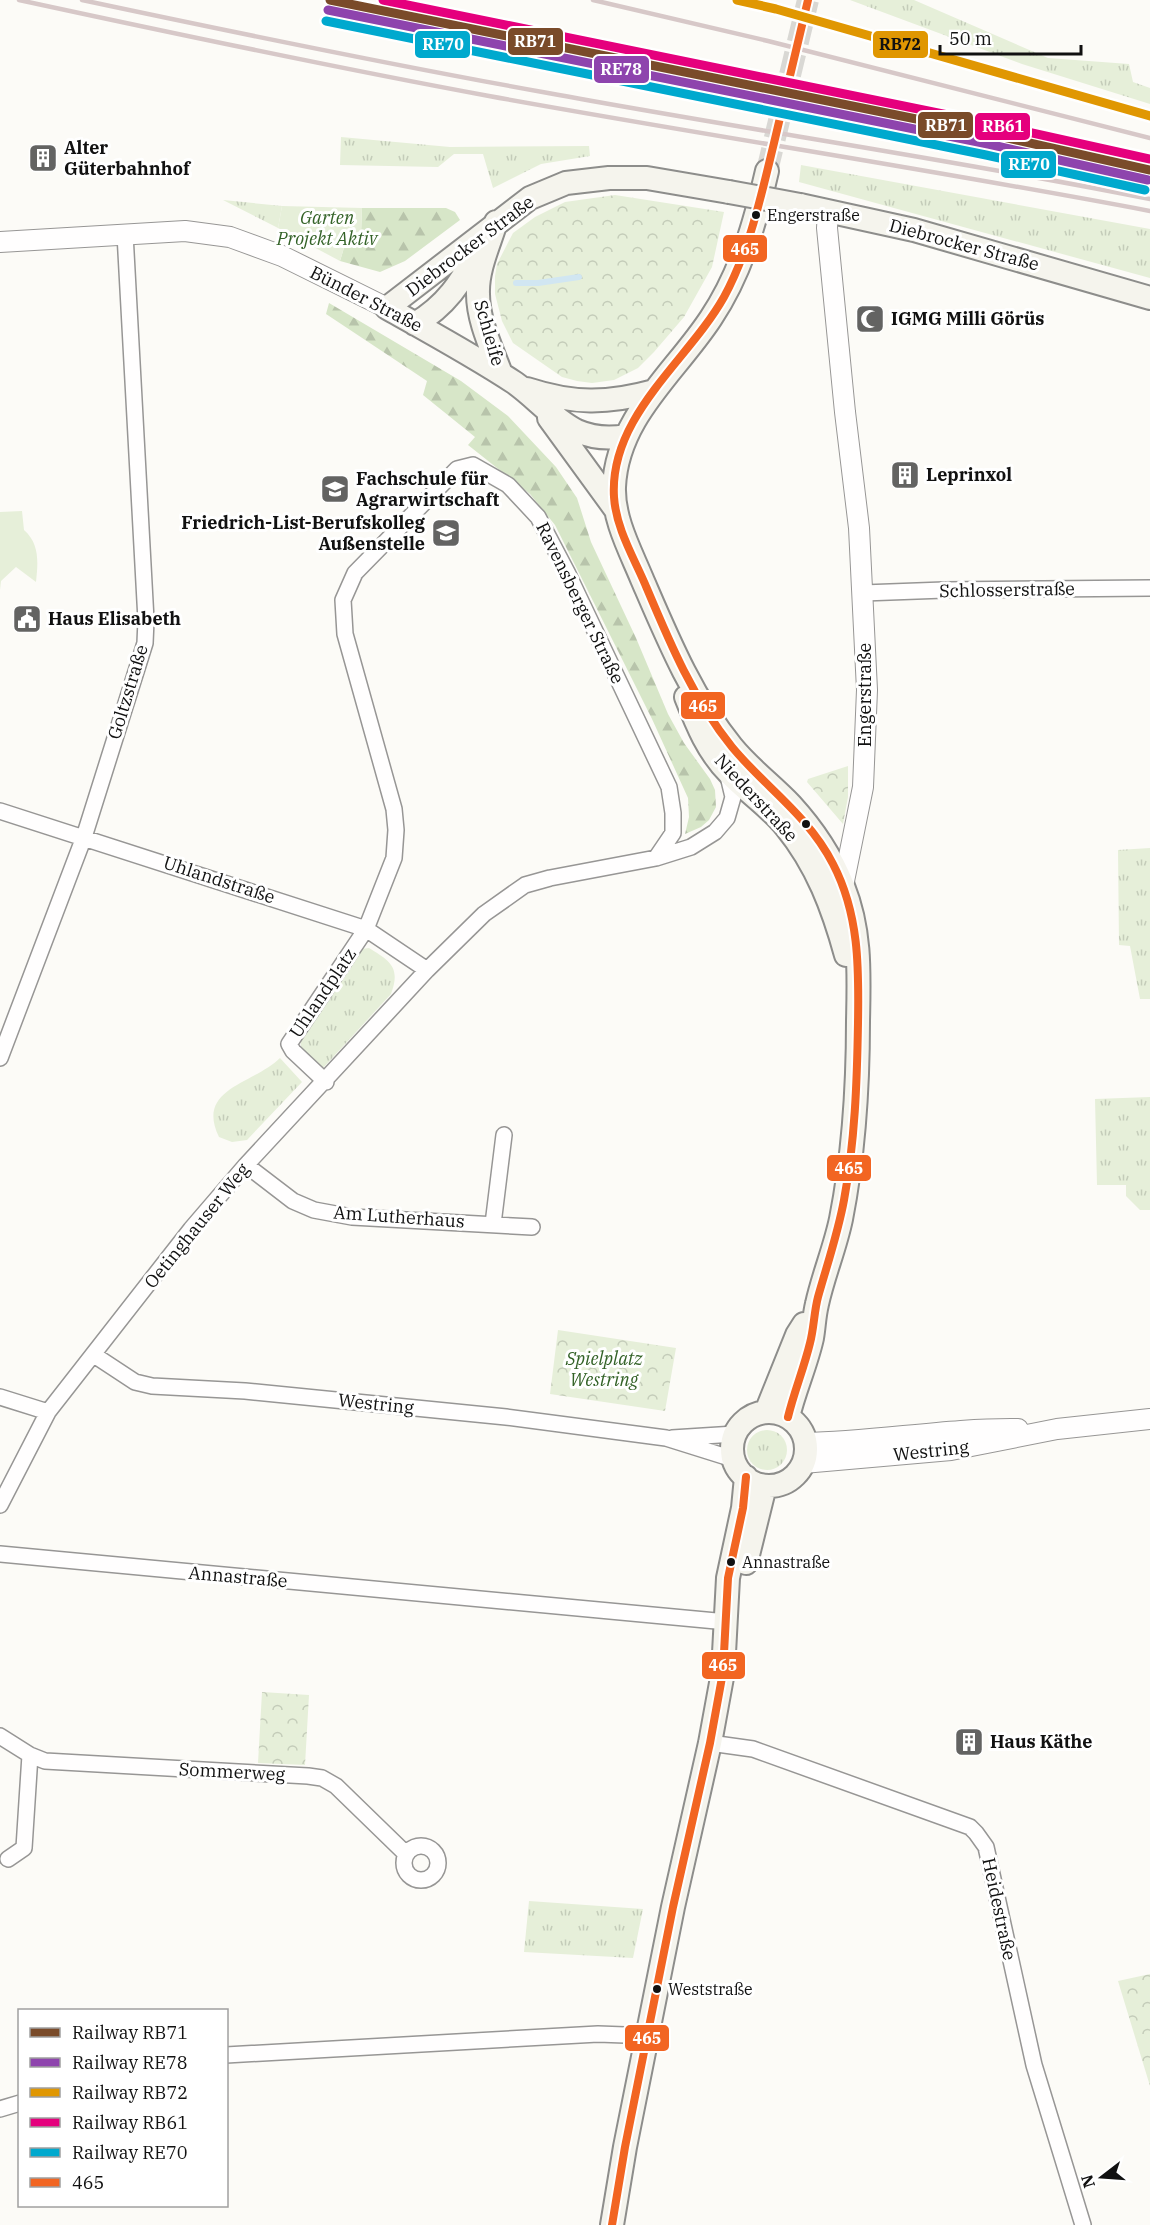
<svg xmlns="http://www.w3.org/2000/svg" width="1150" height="2225" viewBox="0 0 1150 2225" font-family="'IBM Plex Serif',serif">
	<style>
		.grass { fill: url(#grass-tufts) }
		.forest { fill: url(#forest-firs) }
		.park { fill: url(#park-crowns) }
		.garden { fill: #e6efd9 }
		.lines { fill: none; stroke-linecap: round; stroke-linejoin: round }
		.stream { stroke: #d1e6f2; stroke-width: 6 }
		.secondary-tunnel { stroke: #d9d8d4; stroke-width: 22; stroke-dasharray: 22 11; stroke-linecap: butt }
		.minor-casing { stroke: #979695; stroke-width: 18 }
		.tertiary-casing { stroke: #979695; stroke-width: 22 }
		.secondary-casing { stroke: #8d8d8b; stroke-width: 26 }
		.minor { stroke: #fffefe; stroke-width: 15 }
		.tertiary { stroke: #fffefe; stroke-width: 20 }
		.secondary { stroke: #f5f4ed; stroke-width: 22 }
		.rail { stroke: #d7c8c8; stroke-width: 4.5 }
		.secondary-bridge-casing { stroke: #8d8d8b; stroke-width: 26; stroke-linecap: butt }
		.secondary-bridge { stroke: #f5f4ed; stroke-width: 22 }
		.bus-1-casing { stroke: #fff; stroke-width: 12 }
		.bus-1 { stroke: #f26522; stroke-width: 8 }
		.rail-1-casing { stroke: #fff; stroke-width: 14 }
		.rail-2-casing { stroke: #fff; stroke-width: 14 }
		.rail-3-casing { stroke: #fff; stroke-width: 14 }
		.rail-4-casing { stroke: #fff; stroke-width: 14 }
		.rail-5-casing { stroke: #fff; stroke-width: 14 }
		.rail-1 { stroke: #7a4b2a; stroke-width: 9 }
		.rail-2 { stroke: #8e44ad; stroke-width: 9 }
		.rail-3 { stroke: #e09702; stroke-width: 9 }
		.rail-4 { stroke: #e5007d; stroke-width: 9 }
		.rail-5 { stroke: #00a9ce; stroke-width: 9 }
		.bus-dot { fill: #111; stroke: #fff; stroke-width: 2 }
		.labels { text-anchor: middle; stroke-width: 6; stroke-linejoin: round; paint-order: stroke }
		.bus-label { font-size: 16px; fill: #111; stroke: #fff; text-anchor: start }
		.poi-label { font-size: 18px; font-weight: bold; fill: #111; stroke: #fff; text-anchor: start }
		.park-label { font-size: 18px; font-style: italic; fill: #336227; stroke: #fff }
		.street-label { font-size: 18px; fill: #111; stroke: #fff }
		.line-badge { stroke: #fff; stroke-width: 2 }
		.badge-label { font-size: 16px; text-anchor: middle; font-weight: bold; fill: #fff }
		.pale-badge-label { font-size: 16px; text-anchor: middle; font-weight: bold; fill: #111 }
	</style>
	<defs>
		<pattern id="grass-tufts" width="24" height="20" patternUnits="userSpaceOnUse" patternTransform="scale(1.5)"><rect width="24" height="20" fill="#e6efd9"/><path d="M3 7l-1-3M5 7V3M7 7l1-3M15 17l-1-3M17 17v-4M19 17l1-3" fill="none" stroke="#c4ccb9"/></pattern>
		<pattern id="forest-firs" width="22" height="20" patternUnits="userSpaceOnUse" patternTransform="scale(1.5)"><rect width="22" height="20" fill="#d7e6c8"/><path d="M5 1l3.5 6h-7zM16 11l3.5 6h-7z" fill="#b8c4ab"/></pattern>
		<pattern id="park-crowns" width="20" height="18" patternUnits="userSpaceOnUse" patternTransform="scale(1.5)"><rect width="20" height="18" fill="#e6efd9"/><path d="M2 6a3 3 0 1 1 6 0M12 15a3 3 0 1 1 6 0" fill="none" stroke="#c4ccb9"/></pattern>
	</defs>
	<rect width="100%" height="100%" fill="#fcfbf7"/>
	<path class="grass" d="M850,0H914L1048,58L1129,64L1133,82L1150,88V104L1022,64Z
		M341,137L450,147L589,146L590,156L541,164L493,188L483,154H454L438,167L340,165Z
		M801,165L1150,229V278L799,182Z
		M223,200L282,206L278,228Z
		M1150,848V999H1140L1130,946L1119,945L1118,850Z
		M369,948C390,961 401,967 391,994L324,1067H320C307,1056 297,1053 302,1035L361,949Z
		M280,1058L302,1082L247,1140L232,1142L219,1137C195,1088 254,1084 280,1058Z
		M1150,1097V1210H1140L1126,1196V1185H1097L1095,1099Z
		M747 1450a20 20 0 1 1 40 0a20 20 0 1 1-40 0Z
		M529,1901L643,1909L633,1958L524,1952Z"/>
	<path class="forest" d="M362,208H446L455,212L460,220L405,261L380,272L340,261L346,241L361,234Z
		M329,303L461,381L508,416L556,467L577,498L591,542L636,638L668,714L684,743L710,779L715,790L716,807L709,820L701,827L685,834L689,817L688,798L652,719L555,525L530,494L468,445L475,437L423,395L427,381L326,314Z"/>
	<path class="park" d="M615,195L724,212L712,267L684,317L654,352L638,368L614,380L592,383L577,381L562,377L513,343L502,321L495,294V276L497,264L513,233L535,217L565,202Z
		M848,766V797L843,824L807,782L808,779Z
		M558,1330L676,1348L665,1411L550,1394Z
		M262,1692L309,1695L305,1765L258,1763Z
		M1150,1974V2086L1118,1981Z"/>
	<path class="garden" d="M282,206L362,208L361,235L346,241L340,261L278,228Z
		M22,511L24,530C40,544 38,563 36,582L16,567L1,581L0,590V512Z"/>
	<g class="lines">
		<path class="stream" d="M516,283H538L579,277"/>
		<path class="secondary-tunnel" d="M767,171L808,0"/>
		<g class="minor-casing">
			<path id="minor" d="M863,593L944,590L1150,588
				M0,811L366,929L427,970
				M0,1058L84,837L145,643L146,620L125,234
				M326,1082L293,1051L289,1044L366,929L394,858L396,830L394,809L345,634L343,600L355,573L457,469L473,465L508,485L538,517L568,574L669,787L673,813V833L656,858
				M246,1165L293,1201L314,1210L352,1217L532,1227
				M493,1224L504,1135
				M94,1355L135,1382L152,1386L245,1391L506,1417L666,1438L733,1459
				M0,1397L48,1412
				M672,1438L735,1434
				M0,1505L48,1412L191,1229L246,1165L427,970L484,914L525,885L550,878L656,858L691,847L715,832L727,818L733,797L727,772
				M0,1554L727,1622
				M0,1736L30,1755L45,1761L308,1776L322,1778L336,1786L406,1854
				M710,1743L753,1749L970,1827L976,1833L986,1847L1034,2065L1083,2225
				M404 1863a17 17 0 1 1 34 0a17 17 0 1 1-34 0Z
				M8,1859L24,1848L30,1755
				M226,2055L598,2034L625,2035L648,2038
				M0,2109L20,2103"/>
		</g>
		<g class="tertiary-casing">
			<path id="tertiary" d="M828,211L827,228L845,412L859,528L867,690L863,787L843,886
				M0,242L185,231L230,237L282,256L387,308
				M805,1443C876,1442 947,1428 1018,1429
				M803,1463L951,1450L1057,1429L1150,1419"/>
		</g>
		<g class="secondary-casing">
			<path id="secondary" d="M767,171C755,223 741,273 711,318C675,373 617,417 614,487C613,519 630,550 642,579C667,637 692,698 732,747C750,769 772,785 791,805C812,828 831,856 843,886C861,931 859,973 858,1021C858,1087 854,1153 841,1219C835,1248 823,1276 817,1304C814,1316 814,1327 812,1338C806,1365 794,1391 788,1417
				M800,205L914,230L1150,298
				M496,222C489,245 477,270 478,294C478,321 492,349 501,374
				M415,324C447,305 460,283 478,252
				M527,389C573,404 607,404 654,391
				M549,418L616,510
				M626,436C609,439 593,438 577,431C553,419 536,398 515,383C474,356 430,332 387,308L530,198L566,183L609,178H647L729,192
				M686,697C697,725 708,752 729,773C747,792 769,806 786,827C817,865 833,908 846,955
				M766,1412L797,1335L804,1324
				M732 1449a37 37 0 1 1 74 0a37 37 0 1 1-74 0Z
				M746,1563L765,1486
				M612,2225L625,2147L673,1907L710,1743L723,1672L728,1578L743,1508L746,1477"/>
		</g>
		<use href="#minor" class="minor"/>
		<use href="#tertiary" class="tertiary"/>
		<use href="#secondary" class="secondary"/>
		<path class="rail" d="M19,0C176,34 332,67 489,96C709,136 930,169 1150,211
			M82,0C237,33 392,65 548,93C748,130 950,159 1150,199
			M593,0L768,41L1150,138"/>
		<g class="secondary-bridge-casing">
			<path id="secondary-bridge" d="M729,192L800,205"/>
		</g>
		<use href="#secondary-bridge" class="secondary-bridge"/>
		<g class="bus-1-casing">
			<path id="bus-1" d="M788,1417C794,1392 804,1368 810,1343C814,1328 814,1312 818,1297C827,1265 838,1233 844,1200C855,1141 857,1082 858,1023C859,967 859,914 833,864C808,815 766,788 732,747C693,699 669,641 645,584C633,556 616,528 614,497C609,416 688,361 724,297C750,249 761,196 774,143C785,95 797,48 808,0
				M612,2225L625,2147L673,1907L710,1743L723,1672L728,1578L743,1508L746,1477"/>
		</g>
		<use href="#bus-1" class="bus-1"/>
		<g class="rail-1-casing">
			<path id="rail-1" d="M330,0L990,134L1150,170"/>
		</g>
		<g class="rail-2-casing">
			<path id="rail-2" d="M328,10L988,144L1148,180"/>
		</g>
		<g class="rail-3-casing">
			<path id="rail-3" d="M737,0L776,9L1150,116"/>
		</g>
		<g class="rail-4-casing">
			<path id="rail-4" d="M383,0L992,124L1150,159"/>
		</g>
		<g class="rail-5-casing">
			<path id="rail-5" d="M326,21L986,155L1145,190"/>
		</g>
		<use href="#rail-1" class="rail-1"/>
		<use href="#rail-2" class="rail-2"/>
		<use href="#rail-3" class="rail-3"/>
		<use href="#rail-4" class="rail-4"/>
		<use href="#rail-5" class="rail-5"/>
	</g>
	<defs>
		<g id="building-square" transform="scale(1.5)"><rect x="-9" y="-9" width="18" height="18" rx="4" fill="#636362" stroke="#fff"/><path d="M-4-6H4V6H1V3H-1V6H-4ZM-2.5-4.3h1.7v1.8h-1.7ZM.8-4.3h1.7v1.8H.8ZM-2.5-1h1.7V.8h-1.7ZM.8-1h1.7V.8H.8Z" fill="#fff"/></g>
		<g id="mosque-square" transform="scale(1.5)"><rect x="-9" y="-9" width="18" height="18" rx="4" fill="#636362" stroke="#fff"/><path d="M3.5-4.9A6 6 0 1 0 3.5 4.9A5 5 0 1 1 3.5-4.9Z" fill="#fff"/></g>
		<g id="school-square" transform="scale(1.5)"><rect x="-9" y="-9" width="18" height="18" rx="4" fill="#636362" stroke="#fff"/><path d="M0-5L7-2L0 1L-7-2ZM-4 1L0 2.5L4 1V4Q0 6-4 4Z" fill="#fff"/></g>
		<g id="university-square" transform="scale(1.5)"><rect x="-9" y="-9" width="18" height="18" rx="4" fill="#636362" stroke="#fff"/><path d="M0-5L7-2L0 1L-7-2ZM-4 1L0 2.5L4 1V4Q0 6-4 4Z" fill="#fff"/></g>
		<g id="civic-square" transform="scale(1.5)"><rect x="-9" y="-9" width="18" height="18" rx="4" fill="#636362" stroke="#fff"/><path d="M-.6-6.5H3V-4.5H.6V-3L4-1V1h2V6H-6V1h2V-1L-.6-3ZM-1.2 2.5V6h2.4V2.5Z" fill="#fff"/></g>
	</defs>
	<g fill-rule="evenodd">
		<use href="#building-square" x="43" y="158"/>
		<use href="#mosque-square" x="870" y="319"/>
		<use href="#building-square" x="905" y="475"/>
		<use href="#school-square" x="335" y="489"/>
		<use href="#university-square" x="446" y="533"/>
		<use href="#civic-square" x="27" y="619"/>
		<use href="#building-square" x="969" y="1742"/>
	</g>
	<g class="bus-dot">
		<circle cx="756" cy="215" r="5"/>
		<circle cx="806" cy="824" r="5"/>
		<circle cx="731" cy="1562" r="5"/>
		<circle cx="657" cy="1989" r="5"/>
	</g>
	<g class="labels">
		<g class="bus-label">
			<text x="767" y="221">Engerstraße</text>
			<text x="742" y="1568">Annastraße</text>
			<text x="668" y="1995">Weststraße</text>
		</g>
		<g class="poi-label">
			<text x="64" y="154">Alter<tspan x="64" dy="21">Güterbahnhof</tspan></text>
			<text x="891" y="325">IGMG Milli Görüs</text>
			<text x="926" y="481">Leprinxol</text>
			<text x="356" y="485">Fachschule für<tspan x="356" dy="21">Agrarwirtschaft</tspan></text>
			<text x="425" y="529" text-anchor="end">Friedrich-List-Berufskolleg<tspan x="425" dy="21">Außenstelle</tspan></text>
			<text x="48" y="625">Haus Elisabeth</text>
			<text x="990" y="1748">Haus Käthe</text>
		</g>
		<g class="park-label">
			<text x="327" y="224">Garten<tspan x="327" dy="21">Projekt Aktiv</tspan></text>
			<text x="604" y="1365">Spielplatz<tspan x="604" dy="21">Westring</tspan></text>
		</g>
		<g class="street-label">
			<text transform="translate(964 245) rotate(15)" y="6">Diebrocker Straße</text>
			<text transform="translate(470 246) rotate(-37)" y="6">Diebrocker Straße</text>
			<text transform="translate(366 299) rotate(27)" y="6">Bünder Straße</text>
			<text transform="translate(489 333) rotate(74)" y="6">Schleife</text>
			<text transform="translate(1007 590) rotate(-1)" y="6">Schlosserstraße</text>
			<text transform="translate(580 603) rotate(64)" y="6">Ravensberger Straße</text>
			<text transform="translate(128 692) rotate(-73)" y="6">Goltzstraße</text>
			<text transform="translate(865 695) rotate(-90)" y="6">Engerstraße</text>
			<text transform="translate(756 798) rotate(47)" y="6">Niederstraße</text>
			<text transform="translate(219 880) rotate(18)" y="6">Uhlandstraße</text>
			<text transform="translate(323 993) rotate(-56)" y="6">Uhlandplatz</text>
			<text transform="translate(399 1217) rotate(4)" y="6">Am Lutherhaus</text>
			<text transform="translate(197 1226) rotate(-51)" y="6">Oetinghauser Weg</text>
			<text transform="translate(376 1404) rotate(6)" y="6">Westring</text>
			<text transform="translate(931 1451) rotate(-6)" y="6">Westring</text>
			<text transform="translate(238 1577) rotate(5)" y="6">Annastraße</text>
			<text transform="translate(232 1772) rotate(3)" y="6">Sommerweg</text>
			<text transform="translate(999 1909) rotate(78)" y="6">Heidestraße</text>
		</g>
	</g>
	<g class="line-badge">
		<rect x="507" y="27" width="57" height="29" rx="6" fill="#7a4b2a"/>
		<rect x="872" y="30" width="57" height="29" rx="6" fill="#e09702"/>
		<rect x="414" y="30" width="57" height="29" rx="6" fill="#00a9ce"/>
		<rect x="593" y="55" width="57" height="29" rx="6" fill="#8e44ad"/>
		<rect x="917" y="111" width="57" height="28" rx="6" fill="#7a4b2a"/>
		<rect x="974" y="112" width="57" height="29" rx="6" fill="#e5007d"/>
		<rect x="1000" y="150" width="57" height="29" rx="6" fill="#00a9ce"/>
		<rect x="722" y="234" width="46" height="29" rx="6" fill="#f26522"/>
		<rect x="680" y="691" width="46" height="29" rx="6" fill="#f26522"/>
		<rect x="826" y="1154" width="46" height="28" rx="6" fill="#f26522"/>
		<rect x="701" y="1651" width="45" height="29" rx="6" fill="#f26522"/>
		<rect x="624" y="2024" width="46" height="28" rx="6" fill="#f26522"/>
	</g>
	<g class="badge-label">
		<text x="535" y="47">RB71</text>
		<text x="443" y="50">RE70</text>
		<text x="621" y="75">RE78</text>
		<text x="946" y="131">RB71</text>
		<text x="1003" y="132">RB61</text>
		<text x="1029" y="170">RE70</text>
		<text x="745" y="255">465</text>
		<text x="703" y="712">465</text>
		<text x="849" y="1174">465</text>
		<text x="723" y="1671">465</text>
		<text x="647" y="2044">465</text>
	</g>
	<g class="pale-badge-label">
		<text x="900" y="50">RB72</text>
	</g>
	<rect x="18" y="2009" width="210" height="198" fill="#ffffff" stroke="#a0a0a0" stroke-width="1.5"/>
	<rect x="30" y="2028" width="30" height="9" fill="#7a4b2a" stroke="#a0a0a0" stroke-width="1.5"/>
	<text x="72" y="2039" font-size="18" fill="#111111">Railway RB71</text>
	<rect x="30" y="2058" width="30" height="9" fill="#8e44ad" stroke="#a0a0a0" stroke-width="1.5"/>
	<text x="72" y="2069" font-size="18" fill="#111111">Railway RE78</text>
	<rect x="30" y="2088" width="30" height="9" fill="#e09702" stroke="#a0a0a0" stroke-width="1.5"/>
	<text x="72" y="2099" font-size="18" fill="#111111">Railway RB72</text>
	<rect x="30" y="2118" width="30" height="9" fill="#e5007d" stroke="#a0a0a0" stroke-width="1.5"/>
	<text x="72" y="2129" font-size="18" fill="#111111">Railway RB61</text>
	<rect x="30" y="2148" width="30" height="9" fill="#00a9ce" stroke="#a0a0a0" stroke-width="1.5"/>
	<text x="72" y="2159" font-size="18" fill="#111111">Railway RE70</text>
	<rect x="30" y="2178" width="30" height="9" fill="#f26522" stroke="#a0a0a0" stroke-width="1.5"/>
	<text x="72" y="2189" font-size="18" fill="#111111">465</text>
	<g transform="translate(1102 2177) rotate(253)" stroke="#ffffff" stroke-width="4.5" paint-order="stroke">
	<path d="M0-4.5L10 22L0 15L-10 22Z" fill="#111111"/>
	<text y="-9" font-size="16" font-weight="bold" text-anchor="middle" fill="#111111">N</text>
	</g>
	<path d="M940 45v9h141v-9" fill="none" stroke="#111111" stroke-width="3"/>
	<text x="949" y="45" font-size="18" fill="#111111" stroke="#ffffff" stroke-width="4.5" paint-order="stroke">50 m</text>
</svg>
